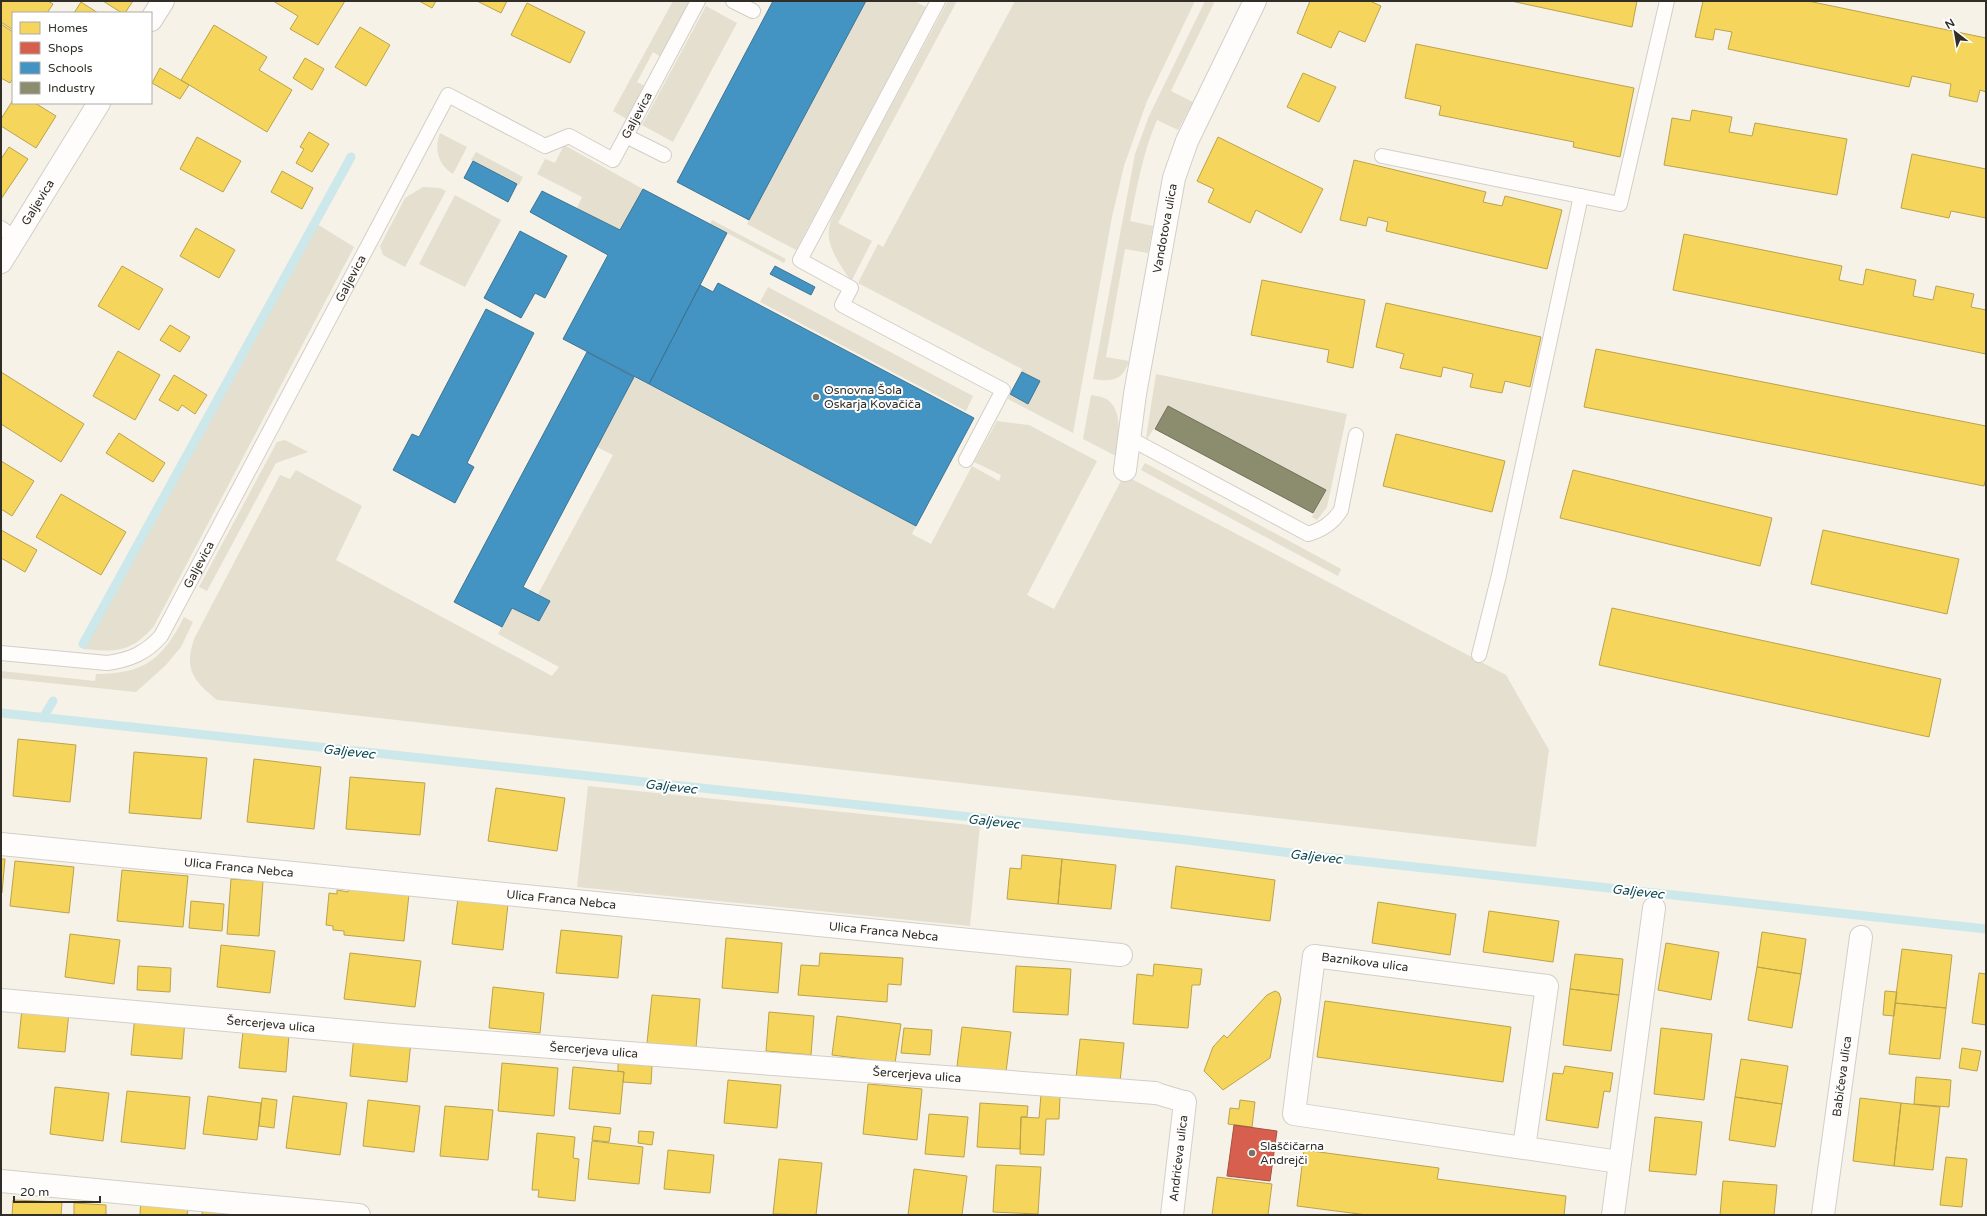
<svg xmlns="http://www.w3.org/2000/svg" width="1987" height="1216" viewBox="0 0 1987 1216" font-family="'Varela Round',sans-serif">
	<style>
		.green { fill: #e4dfcf }
		.homes { fill: #f6d55c; stroke: #bba34c }
		.shops { fill: #d6604d; stroke: #a45142 }
		.schools { fill: #4393c3; stroke: #3e7594 }
		.industry { fill: #8c8c6e; stroke: #717059 }
		.lines { fill: none; stroke-linecap: round; stroke-linejoin: round }
		.stream { stroke: #cde8ea; stroke-width: 9 }
		.service-casing { stroke: #d1cfc7; stroke-width: 16 }
		.pedestrian-casing { stroke: #d1cfc7; stroke-width: 23 }
		.minor-casing { stroke: #d1cfc7; stroke-width: 24 }
		.tertiary-casing { stroke: #d1cfc7; stroke-width: 24 }
		.service { stroke: #fefdfc; stroke-width: 14 }
		.pedestrian { stroke: #fefdfc; stroke-width: 21 }
		.minor { stroke: #fefdfc; stroke-width: 22 }
		.tertiary { stroke: #fefdfc; stroke-width: 22 }
		.poi-dot { fill: #76736b; stroke: #fff; stroke-width: 1.5 }
		.labels { text-anchor: middle; stroke-width: 4; stroke-linejoin: round; paint-order: stroke }
		.street-label { font-size: 12px; fill: #312e27; stroke: #fff }
		.poi-label { font-size: 12px; fill: #312e27; stroke: #fff; text-anchor: start }
		.water-label { font-size: 13px; font-style: italic; fill: #134b54; stroke: #fff }
	</style>
	<rect width="100%" height="100%" fill="#f6f2e8"/>
	<path class="green" d="M673,1H690L661,57L653,52L637,82L645,86L628,120L613,111Z
		M866,1H914L926,7L796,250L747,224Z
		M948,1H957L838,223L872,241L852,280L849,278C840,265 826,245 829,229C830,219 837,208 841,199Z
		M1015,1H1195L1147,101L1124,166L1112,217L1073,433L1008,399L1022,369L858,283L878,244L883,247Z
		M1205,1H1215L1171,91L1193,102L1178,130L1157,120C1143,152 1137,187 1130,221L1153,226L1148,253L1125,249L1106,357L1129,361C1123,381 1111,382 1093,379L1135,154L1149,116Z
		M706,6L737,23L673,142L642,125Z
		M440,133L467,147L453,174C438,165 434,149 440,133Z
		M564,145L643,189L620,230L577,208L582,197L537,174L545,159L555,163Z
		M476,152L523,177L519,185L471,160Z
		M423,187L440,188L446,191L405,267L383,255L380,246L405,198Z
		M455,195L501,220L465,287L419,264Z
		M712,220L786,259L784,263L710,224Z
		M317,224L354,247L154,626C131,653 115,652 83,649Z
		M768,287L973,396L966,411L760,302Z
		M1156,374L1347,414L1327,507L1317,520L1312,517L1326,490L1168,407L1147,439L1146,438Z
		M634,377L916,526L912,534L931,544L972,466L999,481L1001,475L974,462L997,421L1029,425L1097,461L1027,595L1054,609L1124,475L1506,675L1549,750L1536,847L217,700C193,680 184,670 194,639L280,475L290,479L296,470L362,506L336,560L552,676L559,667L498,634L512,608L539,621L550,601L538,594L613,455L597,447Z
		M1091,395C1095,396 1100,396 1104,398C1124,406 1118,439 1118,457L1083,439Z
		M285,440L308,452L276,463L207,591L199,587L277,442Z
		M1145,463L1341,569L1338,576L1141,470Z
		M184,617L193,622L181,647L166,665L136,692L1,678V671L95,681L96,674C144,674 163,659 184,617Z
		M588,786L980,826L970,926L577,887Z"/>
	<path class="homes" d="M1,1H48L53,4L47,13H13V30L1,22Z
		M103,1H133L125,13H122Z
		M273,1H345L318,45L290,29L298,16Z
		M419,1H436L432,8Z
		M477,1H507L501,13Z
		M1310,1H1370L1381,6L1365,42L1339,31L1331,48L1297,33Z
		M1511,1H1637L1632,27Z
		M1703,1H1808L1986,38V92L1980,90L1977,102L1949,96L1951,84L1912,76L1909,87L1728,49L1732,32L1715,29L1713,40L1695,37Z
		M81,2L98,13H74Z
		M527,3L585,32L570,63L511,35Z
		M1,24L13,32V78L10,83L1,78Z
		M214,25L267,57L259,70L292,90L267,132L181,80Z
		M360,27L390,45L366,86L335,67Z
		M1416,44L1634,88L1620,157L1573,147L1574,142L1439,115L1441,106L1405,98Z
		M305,58L324,69L312,90L293,78Z
		M160,68L189,85L180,99L152,83Z
		M1303,73L1336,87L1319,122L1287,107Z
		M13,100V103H35L56,116L36,148L1,126V119Z
		M1692,110L1732,117L1729,132L1752,136L1755,123L1847,139L1837,195L1664,165L1672,118L1690,121Z
		M309,132L329,144L312,172L296,163L304,149L300,147Z
		M197,137L241,161L223,192L180,169Z
		M1218,137L1323,189L1301,233L1256,210L1250,223L1208,202L1214,189L1197,181Z
		M9,147L28,159L1,199V159Z
		M1912,154L1986,169V218L1951,211L1949,218L1901,208Z
		M1354,160L1486,192L1483,202L1502,206L1505,196L1562,210L1547,269L1386,231L1388,222L1368,217L1366,226L1340,220Z
		M282,171L313,188L302,209L271,192Z
		M196,228L235,250L219,278L180,256Z
		M1684,234L1842,266L1839,280L1863,285L1866,269L1916,280L1913,296L1933,300L1936,286L1974,294L1971,307L1986,310V354L1673,290Z
		M122,266L163,289L139,330L98,306Z
		M1262,280L1365,300L1353,368L1327,362L1329,350L1251,335Z
		M1386,303L1541,337L1530,387L1505,381L1502,393L1470,387L1473,374L1443,367L1441,377L1400,368L1404,354L1376,347Z
		M170,325L190,337L180,352L160,340Z
		M1596,349L1986,426V478L1984,486L1584,407Z
		M118,351L160,375L135,420L93,396Z
		M1,372L84,424L61,462L1,424Z
		M174,375L207,395L195,414L182,405L178,411L159,400Z
		M119,433L165,463L153,482L106,453Z
		M1396,434L1505,461L1492,512L1383,486Z
		M1,461L34,481L12,516L1,509Z
		M1573,470L1772,518L1760,566L1560,518Z
		M61,494L126,532L101,575L36,537Z
		M1,530L37,550L25,572L1,558Z
		M1823,530L1959,559L1947,614L1811,584Z
		M1612,608L1941,679L1929,737L1599,665Z
		M18,739L76,745L70,802L13,796Z
		M134,752L207,758L201,819L129,813Z
		M254,759L321,767L314,829L247,822Z
		M350,777L425,783L420,835L346,829Z
		M496,788L565,798L557,851L488,841Z
		M1022,855L1062,859L1058,904L1007,899L1010,868L1021,869Z
		M1,859H5L2,893H1Z
		M1062,859L1116,865L1111,909L1058,904Z
		M15,861L74,867L69,913L10,906Z
		M1176,866L1275,880L1270,921L1171,908Z
		M122,870L188,876L183,927L117,921Z
		M231,879L263,881L259,936L227,934Z
		M349,888L409,894L404,941L344,935V931L333,930V926L326,925L329,893L337,894V890L348,892Z
		M458,898L508,904L503,950L452,944Z
		M191,901L224,904L222,931L189,928Z
		M1378,902L1456,914L1450,955L1372,943Z
		M1489,911L1559,921L1553,962L1483,952Z
		M561,930L622,936L618,978L556,973Z
		M1762,932L1806,939L1801,974L1757,967Z
		M70,934L120,940L114,984L65,977Z
		M726,938L782,943L778,993L722,988Z
		M1666,943L1719,952L1711,1000L1658,990Z
		M221,945L275,951L270,993L217,987Z
		M1902,949L1952,955L1946,1008L1895,1003Z
		M350,953L421,961L415,1007L344,999Z
		M820,953L903,958L901,985L888,984L887,1002L798,995L801,965L819,966Z
		M1575,954L1623,959L1619,995L1570,989Z
		M1154,964L1202,969L1200,985H1192L1188,1028L1133,1024L1137,974L1153,976Z
		M138,966L171,968L170,992L137,990Z
		M1016,966L1071,969L1068,1015L1013,1012Z
		M1757,967L1801,974L1792,1028L1748,1020Z
		M1979,973L1986,974V1025L1972,1023Z
		M493,987L544,993L540,1033L489,1028Z
		M1570,989L1619,995L1611,1051L1563,1045Z
		M1275,991L1279,993L1281,999L1270,1058L1223,1090L1204,1071L1213,1047L1224,1035L1227,1038L1267,995Z
		M1885,991L1897,992L1894,1016L1883,1015Z
		M652,995L700,999L696,1048L647,1043Z
		M1325,1001L1511,1027L1503,1082L1317,1057Z
		M1895,1003L1946,1008L1940,1059L1889,1054Z
		M22,1008L69,1012L65,1052L18,1048Z
		M769,1012L814,1016L811,1055L766,1051Z
		M135,1015L185,1019L182,1059L131,1055Z
		M837,1016L901,1024L895,1063L832,1055Z
		M962,1027L1011,1032L1006,1072L957,1066Z
		M904,1028L932,1030L930,1055L901,1053Z
		M1661,1028L1712,1034L1704,1100L1654,1094Z
		M243,1031L289,1035L286,1072L239,1068Z
		M354,1035L411,1041L407,1082L350,1076Z
		M1080,1039L1124,1043L1120,1082L1076,1078Z
		M1962,1048L1981,1051L1977,1071L1959,1068Z
		M1741,1059L1788,1066L1782,1104L1735,1097Z
		M502,1063L558,1068L554,1116L498,1111Z
		M618,1063L652,1066L651,1084L623,1082L624,1072L618,1071Z
		M1565,1066L1613,1073L1610,1092L1604,1091L1598,1128L1546,1120L1553,1073L1563,1074Z
		M573,1067L624,1072L620,1114L569,1109Z
		M1916,1077L1951,1080L1949,1107L1914,1104Z
		M728,1080L781,1085L777,1128L724,1123Z
		M868,1084L922,1089L917,1140L863,1134Z
		M55,1087L109,1093L103,1141L50,1134Z
		M127,1091L190,1097L185,1149L121,1142Z
		M1041,1095L1060,1096L1059,1119H1046L1044,1155L1020,1154L1021,1117L1039,1118Z
		M208,1096L261,1103L257,1140L203,1134Z
		M293,1096L347,1103L340,1155L286,1148Z
		M1735,1097L1782,1104L1775,1147L1729,1140Z
		M262,1098L277,1100L274,1128L259,1126Z
		M1860,1098L1901,1103L1894,1166L1853,1161Z
		M368,1100L420,1106L414,1152L363,1146Z
		M1240,1100L1255,1102L1252,1127L1228,1124L1230,1108L1239,1109Z
		M980,1103L1028,1106L1027,1117H1021L1020,1149L977,1147Z
		M1901,1103L1940,1107L1933,1170L1894,1166Z
		M445,1106L493,1110L488,1160L440,1156Z
		M929,1114L968,1117L964,1157L925,1154Z
		M1655,1117L1702,1122L1696,1175L1649,1171Z
		M594,1126L611,1128L609,1142L592,1140Z
		M639,1131L654,1132L652,1145L638,1143Z
		M537,1133L575,1137L573,1158L579,1159L575,1201L538,1197L539,1190H532Z
		M592,1141L643,1147L639,1184L588,1179Z
		M668,1150L714,1155L710,1193L664,1189Z
		M1304,1150L1439,1168L1437,1179L1566,1196L1564,1215H1367L1297,1206Z
		M1946,1157L1967,1159L1962,1207L1940,1205Z
		M779,1159L822,1163L816,1215L773,1214Z
		M996,1165L1041,1167L1038,1214L993,1212Z
		M914,1169L967,1176L962,1215H908Z
		M1217,1177L1272,1184L1268,1215H1212Z
		M1723,1181L1777,1185L1774,1215H1720Z
		M141,1198L189,1204L187,1215H140Z
		M13,1200L62,1202L61,1215H12Z
		M74,1203L106,1205V1215H74Z
		M203,1204L249,1215H202Z"/>
	<path class="shops" d="M1234,1125L1277,1131L1270,1181L1227,1176Z"/>
	<path class="schools" d="M773,1H866L749,220L677,182Z
		M473,161L517,184L508,202L464,178Z
		M643,189L727,233L649,384L563,339L608,255L530,212L542,191L620,230Z
		M520,231L567,256L545,298L535,293L521,318L484,298Z
		M775,266L815,287L811,295L770,274Z
		M718,283L974,418L916,526L649,384L700,285L713,292Z
		M486,309L534,333L469,459L467,463L474,467L455,503L393,470L412,434L419,437Z
		M587,352L634,377L523,587L550,601L539,621L512,608L502,627L454,602Z
		M1022,372L1040,381L1028,404L1010,394Z"/>
	<path class="industry" d="M1168,406L1326,490L1313,513L1155,429Z"/>
	<g class="lines">
		<path class="stream" d="M83,644L351,157
			M1,713L1187,840L1323,857L1986,929
			M43,718L53,701"/>
		<g class="service-casing">
			<g id="service">
				<path d="M733,1L753,11"/>
				<path d="M938,1L800,260L851,288L842,305L1003,390L966,460"/>
				<path d="M626,136L664,155"/>
				<path d="M1382,156L1620,204L1667,1"/>
				<path d="M1,228L15,238"/>
				<path d="M1129,438L1308,534C1322,530 1333,523 1341,510L1356,435"/>
				<path id="s1" d="M1,653L107,663C130,660 146,653 161,636L448,95L545,146L569,136L613,160L698,1"/>
				<path d="M1479,655L1499,575L1581,196"/>
			</g>
		</g>
		<g class="pedestrian-casing">
			<path id="pedestrian" d="M1155,1093L1185,1102"/>
		</g>
		<g class="minor-casing">
			<g id="minor">
				<path id="s2" d="M1125,470L1135,394L1174,178L1187,141L1255,1"/>
				<path id="s3" d="M1,844L1121,955"/>
				<path id="s4" d="M1,1000L392,1035L1155,1093"/>
				<path d="M1524,1148L1547,986L1314,956L1294,1114L1619,1162"/>
				<path d="M1,1181L359,1215"/>
				<path id="s5" d="M1172,1215L1185,1102"/>
				<path d="M1613,1215L1654,908"/>
				<path id="s6" d="M1823,1215L1861,937"/>
			</g>
		</g>
		<g class="tertiary-casing">
			<g id="tertiary">
				<path d="M151,20L163,1"/>
				<path id="s7" d="M1,262L99,103"/>
			</g>
		</g>
		<use href="#service" class="service"/>
		<use href="#pedestrian" class="pedestrian"/>
		<use href="#minor" class="minor"/>
		<use href="#tertiary" class="tertiary"/>
	</g>
	<g class="poi-dot">
		<circle cx="816" cy="397" r="4"/>
		<circle cx="1252" cy="1153" r="4"/>
	</g>
	<g class="labels">
		<g class="street-label">
			<text dy="4" stroke="none"><textPath href="#s1" startOffset="1017">Galjevica</textPath></text>
			<text dy="4" stroke="none"><textPath href="#s7" startOffset="70">Galjevica</textPath></text>
			<text dy="4" stroke="none"><textPath href="#s2" startOffset="245">Vandotova ulica</textPath></text>
			<text dy="4" stroke="none"><textPath href="#s1" startOffset="573">Galjevica</textPath></text>
			<text dy="4" stroke="none"><textPath href="#s1" startOffset="249">Galjevica</textPath></text>
			<text dy="4" stroke="none"><textPath href="#s3" startOffset="239">Ulica Franca Nebca</textPath></text>
			<text dy="4" stroke="none"><textPath href="#s3" startOffset="563">Ulica Franca Nebca</textPath></text>
			<text dy="4" stroke="none"><textPath href="#s3" startOffset="887">Ulica Franca Nebca</textPath></text>
			<text transform="translate(1365 962) rotate(7)" y="4">Baznikova ulica</text>
			<text dy="4" stroke="none"><textPath href="#s4" startOffset="271">Šercerjeva ulica</textPath></text>
			<text dy="4" stroke="none"><textPath href="#s4" startOffset="595">Šercerjeva ulica</textPath></text>
			<text dy="4" stroke="none"><textPath href="#s4" startOffset="919">Šercerjeva ulica</textPath></text>
			<text dy="4" stroke="none"><textPath href="#s6" startOffset="140">Babičeva ulica</textPath></text>
			<text dy="4" stroke="none"><textPath href="#s5" startOffset="57">Andrićeva ulica</textPath></text>
		</g>
		<g class="poi-label">
			<text x="824" y="394">Osnovna Šola<tspan x="824" dy="14">Oskarja Kovačiča</tspan></text>
			<text x="1260" y="1150">Slaščičarna<tspan x="1260" dy="14">Andrejči</tspan></text>
		</g>
		<g class="water-label">
			<text transform="translate(349 751) rotate(6)" y="5">Galjevec</text>
			<text transform="translate(671 786) rotate(6)" y="5">Galjevec</text>
			<text transform="translate(994 821) rotate(6)" y="5">Galjevec</text>
			<text transform="translate(1316 856) rotate(6)" y="5">Galjevec</text>
			<text transform="translate(1638 891) rotate(6)" y="5">Galjevec</text>
		</g>
	</g>
	<rect width="1987" height="1216" fill="none" stroke="#312e27" stroke-width="4"/>
	<rect x="12" y="12" width="140" height="92" fill="#ffffff" stroke="#adaba9"/>
	<rect x="20" y="22" width="20" height="12" fill="#f6d55c" stroke="#adaba9"/>
	<text x="48" y="32" font-size="12" fill="#312e27">Homes</text>
	<rect x="20" y="42" width="20" height="12" fill="#d6604d" stroke="#adaba9"/>
	<text x="48" y="52" font-size="12" fill="#312e27">Shops</text>
	<rect x="20" y="62" width="20" height="12" fill="#4393c3" stroke="#adaba9"/>
	<text x="48" y="72" font-size="12" fill="#312e27">Schools</text>
	<rect x="20" y="82" width="20" height="12" fill="#8c8c6e" stroke="#adaba9"/>
	<text x="48" y="92" font-size="12" fill="#312e27">Industry</text>
	<g transform="translate(1955 32) rotate(329)" stroke="#ffffff" stroke-width="3" paint-order="stroke">
	<path d="M0-3L7 15L0 10L-7 15Z" fill="#312e27"/>
	<text y="-6" font-size="11" font-weight="bold" text-anchor="middle" fill="#312e27">N</text>
	</g>
	<path d="M14 1196v6h86v-6" fill="none" stroke="#312e27" stroke-width="2"/>
	<text x="20" y="1196" font-size="12" fill="#312e27" stroke="#ffffff" stroke-width="3" paint-order="stroke">20 m</text>
</svg>
